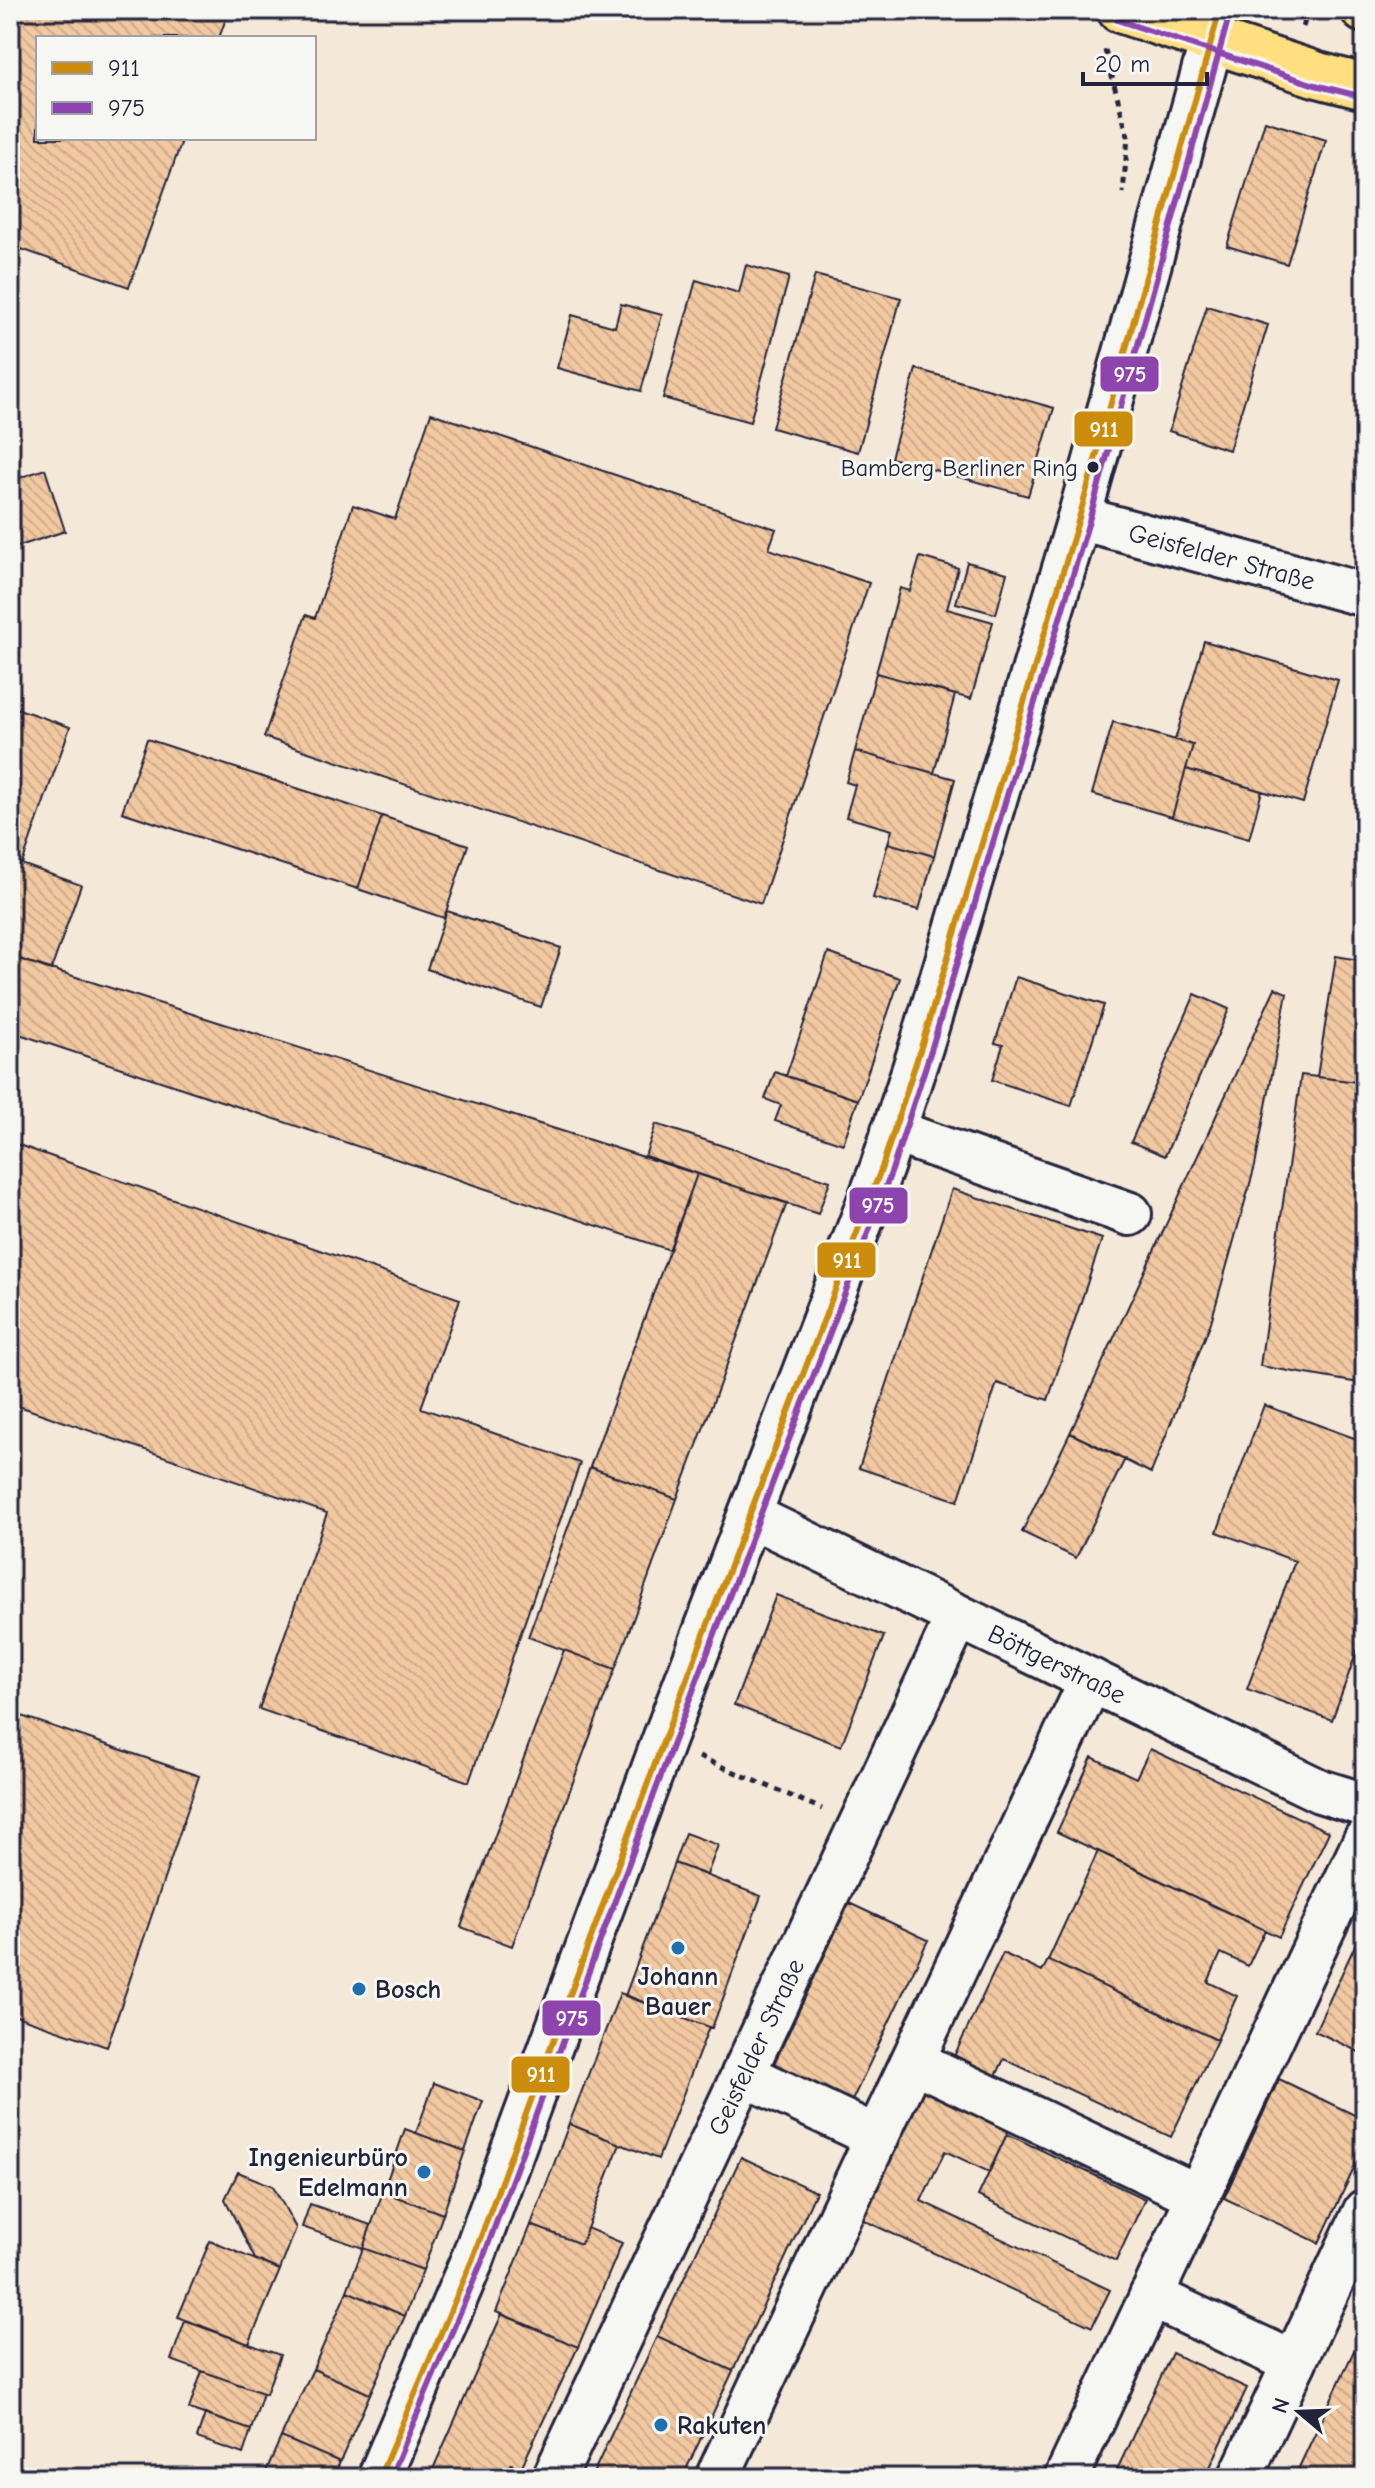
<svg xmlns="http://www.w3.org/2000/svg" width="1375" height="2488" viewBox="0 0 1375 2488" font-family="'Comic Neue',sans-serif">
	<style>
		.building { fill: url(#building-back-hatch); stroke: #22223b; stroke-width: 2 }
		.lines { fill: none; stroke-linecap: round; stroke-linejoin: round }
		.minor-casing { stroke: #22223b; stroke-width: 48 }
		.major-casing { stroke: #22223b; stroke-width: 50 }
		.path { stroke: #22223b; stroke-width: 5; stroke-dasharray: 6 6; stroke-linecap: butt }
		.minor { stroke: #f6f6f2; stroke-width: 42 }
		.major { stroke: #ffdf80; stroke-width: 44 }
		.bus-1-casing { stroke: #f6f6f2; stroke-width: 12 }
		.bus-2-casing { stroke: #f6f6f2; stroke-width: 12 }
		.bus-1 { stroke: #cc8c0c; stroke-width: 6 }
		.bus-2 { stroke: #8e44ad; stroke-width: 6 }
		.bus-dot { fill: #22223b; stroke: #f6f6f2; stroke-width: 3 }
		.poi-dot { fill: #1f6fb2; stroke: #f6f6f2; stroke-width: 3 }
		.labels { text-anchor: middle; stroke-width: 6; stroke-linejoin: round; paint-order: stroke }
		.bus-label { font-size: 24px; fill: #22223b; stroke: #f6f6f2; text-anchor: end }
		.street-label { font-size: 26px; fill: #22223b; stroke: #f6f6f2 }
		.poi-label { font-size: 26px; font-weight: bold; fill: #22223b; stroke: #f6f6f2; text-anchor: start }
		.line-badge { stroke: #f6f6f2; stroke-width: 3 }
		.badge-label { font-size: 22px; text-anchor: middle; font-weight: bold; fill: #fff }
	</style>
	<defs>
		<pattern id="building-back-hatch" width="6" height="6" patternUnits="userSpaceOnUse" patternTransform="scale(2)"><rect width="6" height="6" fill="#f1c8a0"/><path d="M-1 5l2 2M0 0l6 6M5-1l2 2" fill="none" stroke="#ceac8b"/></pattern>
	</defs>
	<rect width="100%" height="100%" fill="#f4e8d9"/>
	<filter id="ink" filterUnits="userSpaceOnUse"><feTurbulence type="fractalNoise" baseFrequency=".0125" numOctaves="2"/><feDisplacementMap in="SourceGraphic" scale="16" xChannelSelector="R" yChannelSelector="G"/><feConvolveMatrix kernelMatrix="1 2 1 2 8 2 1 2 1" color-interpolation-filters="sRGB"/></filter>
	<g filter="url(#ink)">
		<path class="building" d="M10,10H229L219,38H38V138H183L129,287L10,245Z
			M1265,121L1326,140L1287,264L1227,246Z
			M746,265L789,277L750,422L663,398L696,280L739,293Z
			M815,275L901,298L858,452L772,428Z
			M621,304L662,315L641,391L557,368L572,315L615,327Z
			M1207,306L1268,325L1229,450L1169,431Z
			M916,369L1054,408L1028,496L891,458Z
			M431,413L776,529L769,549L869,583L761,904L264,737L306,615L315,618L353,505L395,519Z
			M45,469L65,531L10,549V481Z
			M920,557L958,568L947,609L993,622L971,699L876,673L900,588L910,591Z
			M967,562L1007,573L996,614L956,603Z
			M1204,641L1338,680L1303,803L1186,769L1193,745L1175,740Z
			M876,673L955,695L934,773L855,751Z
			M10,706L70,727L22,864L10,860Z
			M1113,722L1193,745L1172,817L1092,794Z
			M147,739L382,816L358,889L122,812Z
			M855,751L955,779L934,856L888,843L892,830L846,817L855,785L846,782Z
			M1186,769L1262,791L1249,839L1172,817Z
			M382,816L468,845L444,918L358,889Z
			M888,843L934,856L919,910L873,898Z
			M10,860L81,885L51,970L10,956Z
			M447,911L561,948L541,1007L427,969Z
			M828,953L900,978L858,1100L786,1076Z
			M10,956L697,1174L670,1250L10,1031Z
			M1336,956L1365,961V1083L1317,1077Z
			M1016,977L1104,1005L1071,1106L992,1080L1003,1045L995,1043Z
			M1275,988L1287,993L1255,1166L1211,1322L1151,1473L1070,1433Z
			M1195,994L1229,1009L1165,1156L1131,1142Z
			M775,1072L858,1100L843,1144L775,1121L781,1105L765,1099Z
			M1301,1075L1365,1083V1384L1260,1366Z
			M656,1124L830,1181L818,1214L645,1156Z
			M10,1142L460,1299L421,1408L580,1463L469,1782L259,1709L327,1513L10,1403Z
			M697,1174L787,1203L677,1499L590,1467Z
			M952,1189L1102,1239L1048,1400L997,1383L958,1501L859,1468Z
			M1264,1405L1365,1442V1629L1332,1720L1247,1689L1295,1561L1217,1532Z
			M1070,1433L1125,1459L1076,1558L1022,1532Z
			M590,1467L677,1499L615,1669L528,1637Z
			M776,1595L884,1636L841,1746L734,1705Z
			M564,1650L615,1669L512,1946L461,1927Z
			M10,1712L199,1776L107,2047L10,2014Z
			M1150,1749L1329,1832L1279,1937L1057,1832L1092,1757L1136,1778Z
			M685,1833L718,1845L707,1875L674,1863Z
			M1098,1851L1265,1930L1248,1966L1221,1953L1208,1982L1237,1996L1217,2040L1048,1960Z
			M674,1863L761,1896L712,2028L625,1996Z
			M849,1903L928,1940L850,2105L772,2068Z
			M1365,1924V2055L1315,2031Z
			M1003,1953L1042,1972L1048,1960L1217,2040L1171,2137L1004,2059L991,2087L949,2067Z
			M620,1993L709,2027L658,2159L569,2124Z
			M1279,2079L1365,2120V2145L1319,2243L1224,2198Z
			M926,2080L1013,2121L989,2172L945,2151L921,2201L1110,2290L1092,2327L861,2219Z
			M434,2083L483,2101L465,2151L416,2133Z
			M569,2124L620,2144L581,2244L531,2225Z
			M405,2129L465,2151L443,2214L383,2192Z
			M1007,2134L1145,2199L1116,2261L978,2196Z
			M741,2157L816,2192L733,2371L657,2336Z
			M238,2172L273,2186L296,2228L280,2270L255,2259L225,2199Z
			M383,2192L443,2214L423,2270L363,2248Z
			M310,2204L371,2225L363,2248L302,2227Z
			M531,2225L581,2244L587,2228L622,2243L578,2347L496,2312Z
			M210,2241L280,2270L249,2344L178,2317Z
			M363,2248L423,2270L405,2316L347,2291Z
			M347,2291L405,2316L370,2394L313,2369Z
			M502,2314L578,2347L521,2468L511,2464L505,2478H429Z
			M185,2321L280,2355L266,2394L171,2360Z
			M657,2336L733,2371L682,2478H591Z
			M1359,2340L1365,2342V2478H1294Z
			M1172,2353L1247,2388L1205,2478H1113Z
			M313,2369L370,2394L340,2462L281,2437Z
			M202,2371L263,2393L251,2430L189,2409Z
			M205,2414L251,2430L243,2454L197,2438Z
			M281,2437L340,2462L333,2478H263Z"/>
		<g class="lines">
			<g class="minor-casing">
				<g id="minor">
					<path id="s1" d="M1079,518L1365,595"/>
					<path d="M893,1131L1130,1214"/>
					<path id="s2" d="M751,1516L1320,1791L1365,1805"/>
					<path d="M913,2061L1198,2196"/>
					<path d="M743,2074L877,2137"/>
					<path d="M1151,2296L1294,2363"/>
					<path d="M379,2478L473,2258L663,1742L882,1167L922,1044L1079,518L1212,40"/>
					<path id="s3" d="M554,2478L958,1616"/>
					<path d="M717,2478L1091,1680"/>
					<path d="M1066,2478L1365,1840"/>
					<path d="M1240,2478L1365,2211"/>
				</g>
			</g>
			<g class="major-casing">
				<path id="major" d="M1120,10L1318,75L1365,87
					M1364,10H1365"/>
			</g>
			<path class="path" d="M1303,27L1308,10
				M1105,50L1128,137L1123,193
				M699,1757L822,1809"/>
			<use href="#minor" class="minor"/>
			<use href="#major" class="major"/>
			<g class="bus-1-casing">
				<path id="bus-1" d="M379,2478L473,2258L663,1742L882,1167L922,1044L1079,518L1220,10"/>
			</g>
			<g class="bus-2-casing">
				<path id="bus-2" d="M1117,20L1315,85L1363,97
					M390,2478L482,2261L672,1746L892,1170L932,1047L1089,521L1230,13"/>
			</g>
			<use href="#bus-1" class="bus-1"/>
			<use href="#bus-2" class="bus-2"/>
		</g>
	</g>
	<circle class="bus-dot" cx="1093" cy="467" r="7"/>
	<g class="poi-dot">
		<circle cx="678" cy="1948" r="8"/>
		<circle cx="359" cy="1989" r="8"/>
		<circle cx="424" cy="2172" r="8"/>
		<circle cx="661" cy="2425" r="8"/>
	</g>
	<g class="labels">
		<g class="bus-label">
			<text x="1078" y="476">Bamberg Berliner Ring</text>
		</g>
		<g class="street-label">
			<text dy="9" stroke="none"><textPath href="#s1" startOffset="148">Geisfelder Straße</textPath></text>
			<text dy="9" stroke="none"><textPath href="#s2" startOffset="340">Böttgerstraße</textPath></text>
			<text dy="9" stroke="none"><textPath href="#s3" startOffset="476">Geisfelder Straße</textPath></text>
		</g>
		<g class="poi-label">
			<text x="678" y="1985" text-anchor="middle">Johann<tspan x="678" dy="30">Bauer</tspan></text>
			<text x="375" y="1998">Bosch</text>
			<text x="408" y="2166" text-anchor="end">Ingenieurbüro<tspan x="408" dy="30">Edelmann</tspan></text>
			<text x="677" y="2434">Rakuten</text>
		</g>
	</g>
	<g class="line-badge">
		<rect x="1099" y="355" width="61" height="38" rx="8" fill="#8e44ad"/>
		<rect x="1073" y="410" width="61" height="38" rx="8" fill="#cc8c0c"/>
		<rect x="848" y="1186" width="61" height="39" rx="8" fill="#8e44ad"/>
		<rect x="816" y="1241" width="61" height="38" rx="8" fill="#cc8c0c"/>
		<rect x="541" y="1999" width="61" height="38" rx="8" fill="#8e44ad"/>
		<rect x="510" y="2055" width="61" height="39" rx="8" fill="#cc8c0c"/>
	</g>
	<g class="badge-label">
		<text x="1130" y="382">975</text>
		<text x="1104" y="437">911</text>
		<text x="878" y="1213">975</text>
		<text x="847" y="1268">911</text>
		<text x="572" y="2026">975</text>
		<text x="541" y="2082">911</text>
	</g>
	<rect width="1375" height="2488" fill="none" stroke="#f6f6f2" stroke-width="40"/>
	<rect x="20" y="20" width="1335" height="2448" fill="none" stroke="#22223b" stroke-width="3" filter="url(#ink)"/>
	<rect x="36" y="36" width="280" height="104" fill="#f6f6f2" stroke="#a1a1a9" stroke-width="2"/>
	<rect x="52" y="62" width="40" height="12" fill="#cc8c0c" stroke="#a1a1a9" stroke-width="2"/>
	<text x="108" y="76" font-size="24" fill="#22223b">911</text>
	<rect x="52" y="102" width="40" height="12" fill="#8e44ad" stroke="#a1a1a9" stroke-width="2"/>
	<text x="108" y="116" font-size="24" fill="#22223b">975</text>
	<g transform="translate(1299 2412) rotate(289)" stroke="#f6f6f2" stroke-width="6" paint-order="stroke">
	<path d="M0-6L14 30L0 20L-14 30Z" fill="#22223b"/>
	<text y="-12" font-size="22" font-weight="bold" text-anchor="middle" fill="#22223b">N</text>
	</g>
	<path d="M1083 72v12h124v-12" fill="none" stroke="#22223b" stroke-width="4"/>
	<text x="1095" y="72" font-size="24" fill="#22223b" stroke="#f6f6f2" stroke-width="6" paint-order="stroke">20 m</text>
</svg>
